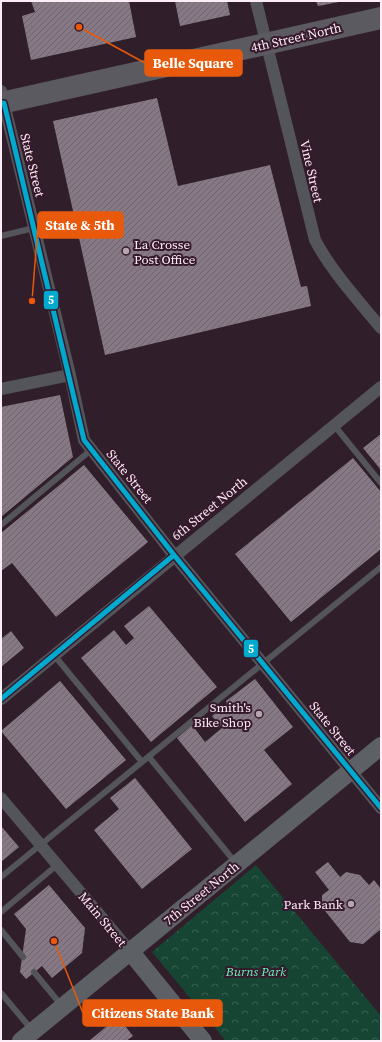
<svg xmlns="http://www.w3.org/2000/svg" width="382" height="1042" viewBox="0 0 382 1042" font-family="'Source Serif 4',serif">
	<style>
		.park { fill: url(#park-crowns) }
		.building { fill: url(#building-hatch) }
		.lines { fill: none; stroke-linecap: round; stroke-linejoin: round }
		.lane { stroke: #53555a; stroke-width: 6 }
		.street { stroke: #53555a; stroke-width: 12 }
		.secondary { stroke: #5d6166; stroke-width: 18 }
		.highway { stroke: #5b5a61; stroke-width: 22 }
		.bus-1-casing { stroke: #36192c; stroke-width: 8 }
		.bus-1 { stroke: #00a9ce; stroke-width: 5 }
		.poi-dot { fill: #b5a5af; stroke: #36192c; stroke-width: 1.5 }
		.labels { text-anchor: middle; stroke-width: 4; stroke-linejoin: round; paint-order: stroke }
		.street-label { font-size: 13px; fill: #fdedf6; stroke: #36192c }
		.poi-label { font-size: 13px; fill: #fdedf6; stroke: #36192c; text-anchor: end }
		.park-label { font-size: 13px; font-style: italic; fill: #68f8bb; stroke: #36192c }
		.leader { fill: none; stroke: #e8590c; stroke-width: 1.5 }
		.callout-dot { fill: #e8590c; stroke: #36192c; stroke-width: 1.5 }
		.callout { fill: #e8590c; stroke: #e8590c; stroke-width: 1.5 }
		.callout-label { font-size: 14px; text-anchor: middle; font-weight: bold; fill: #fff }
		.line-badge { stroke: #36192c; stroke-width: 1.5 }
		.badge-label { font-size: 11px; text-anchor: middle; font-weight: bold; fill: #fff }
	</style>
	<defs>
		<pattern id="park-crowns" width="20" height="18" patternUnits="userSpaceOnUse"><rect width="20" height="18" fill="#164534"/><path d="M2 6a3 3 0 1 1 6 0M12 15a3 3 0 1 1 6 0" fill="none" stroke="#396052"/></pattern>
		<pattern id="building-hatch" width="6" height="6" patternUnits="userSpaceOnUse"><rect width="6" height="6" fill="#867985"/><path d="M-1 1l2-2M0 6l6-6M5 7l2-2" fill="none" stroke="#6f656d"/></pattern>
	</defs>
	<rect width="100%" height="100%" fill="#301f2a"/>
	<path class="park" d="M256,865L381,1016V1041H226L152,952Z"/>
	<path class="building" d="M31,1H129L136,37L31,60L22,16L35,12Z
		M175,1H227L230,15L180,26Z
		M316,1H338L339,2L318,6Z
		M157,98L178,186L270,165L301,287L307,286L311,306L105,355L53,121Z
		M60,395L73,457L1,517V407Z
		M381,434V470L363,448Z
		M353,458L381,492V549L291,622L235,554Z
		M84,465L148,542L56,617L12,563L1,571V533Z
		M149,606L217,687L151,742L81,658L114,630L126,645L134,638L124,626Z
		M11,631L24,648L1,667V639Z
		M255,679L293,727L264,750L292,784L245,822L177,738L192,725L205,742L222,728L212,716L227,704L226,701Z
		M60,681L126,760L66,809L1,731Z
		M135,778L192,849L142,889L94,830L119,809L110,798Z
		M1,826L19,847L1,862Z
		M328,862L340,877L346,872L360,875L369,885L374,880L381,889V929L363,944L350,942L322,907V895L329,890L315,872Z
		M49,885L85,928L82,953L52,978L42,966L26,979L20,972L26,929L14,914Z
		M118,1017L133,1036L126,1041H89Z"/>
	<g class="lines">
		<path class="lane" d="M1,236L34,228
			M334,425L381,483
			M1,525L91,450
			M54,655L142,762
			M149,757L235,862
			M1,877L381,567
			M1,912L57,865
			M1,930L23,957
			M34,972L62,1006
			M1,993L32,1030"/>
		<path class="street" d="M256,1L315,240C332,272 358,300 381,328
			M1,91L70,375L84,440L174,555L381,808
			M1,389L70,375
			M1,699L381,387
			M1,798L130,951"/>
		<path class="secondary" d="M130,951L203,1041
			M21,1041L381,746"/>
		<path class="highway" d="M1,103L381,18"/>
		<g class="bus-1-casing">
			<path id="bus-1" d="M1,103H4L84,440L174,555L381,808
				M1,699L174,555"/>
		</g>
		<use href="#bus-1" class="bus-1"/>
	</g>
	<g class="poi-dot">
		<circle cx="126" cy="251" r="4"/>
		<circle cx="259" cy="714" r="4"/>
		<circle cx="351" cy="904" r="4"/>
	</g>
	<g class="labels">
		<g class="street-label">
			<text transform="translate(296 37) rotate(-13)" y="5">4th Street North</text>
			<text transform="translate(33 165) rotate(76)" y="5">State Street</text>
			<text transform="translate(312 171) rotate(77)" y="5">Vine Street</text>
			<text transform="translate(130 476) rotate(51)" y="5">State Street</text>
			<text transform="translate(209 508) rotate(-39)" y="5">6th Street North</text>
			<text transform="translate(333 728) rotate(51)" y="5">State Street</text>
			<text transform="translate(201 893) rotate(-39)" y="5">7th Street North</text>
			<text transform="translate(103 919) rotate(50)" y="5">Main Street</text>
		</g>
		<g class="poi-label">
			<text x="134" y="249" text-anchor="start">La Crosse<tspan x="134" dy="15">Post Office</tspan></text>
			<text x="251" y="712">Smith's<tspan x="251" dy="15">Bike Shop</tspan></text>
			<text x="343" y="909">Park Bank</text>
		</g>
		<g class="park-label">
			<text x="256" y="976">Burns Park</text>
		</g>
	</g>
	<path class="leader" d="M79 27L145 63M32 301L38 225M54 941L83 1013"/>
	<g class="callout-dot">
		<circle cx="79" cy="27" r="4"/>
		<circle cx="32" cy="301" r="4"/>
		<circle cx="54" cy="941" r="4"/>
	</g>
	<g class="callout">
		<rect x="145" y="50" width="97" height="26" rx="4"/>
		<rect x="38" y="212" width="85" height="26" rx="4"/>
		<rect x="83" y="1000" width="139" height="26" rx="4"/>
	</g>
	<g class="callout-label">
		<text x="193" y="68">Belle Square</text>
		<text x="80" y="230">State &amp; 5th</text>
		<text x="153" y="1018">Citizens State Bank</text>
	</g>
	<g class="line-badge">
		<rect x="43" y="290" width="16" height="20" rx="4" fill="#00a9ce"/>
		<rect x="243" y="639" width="16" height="19" rx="4" fill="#00a9ce"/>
	</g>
	<g class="badge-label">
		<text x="51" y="304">5</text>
		<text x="251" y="653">5</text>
	</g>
	<rect width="382" height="1042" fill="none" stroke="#fdedf6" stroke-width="4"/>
</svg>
